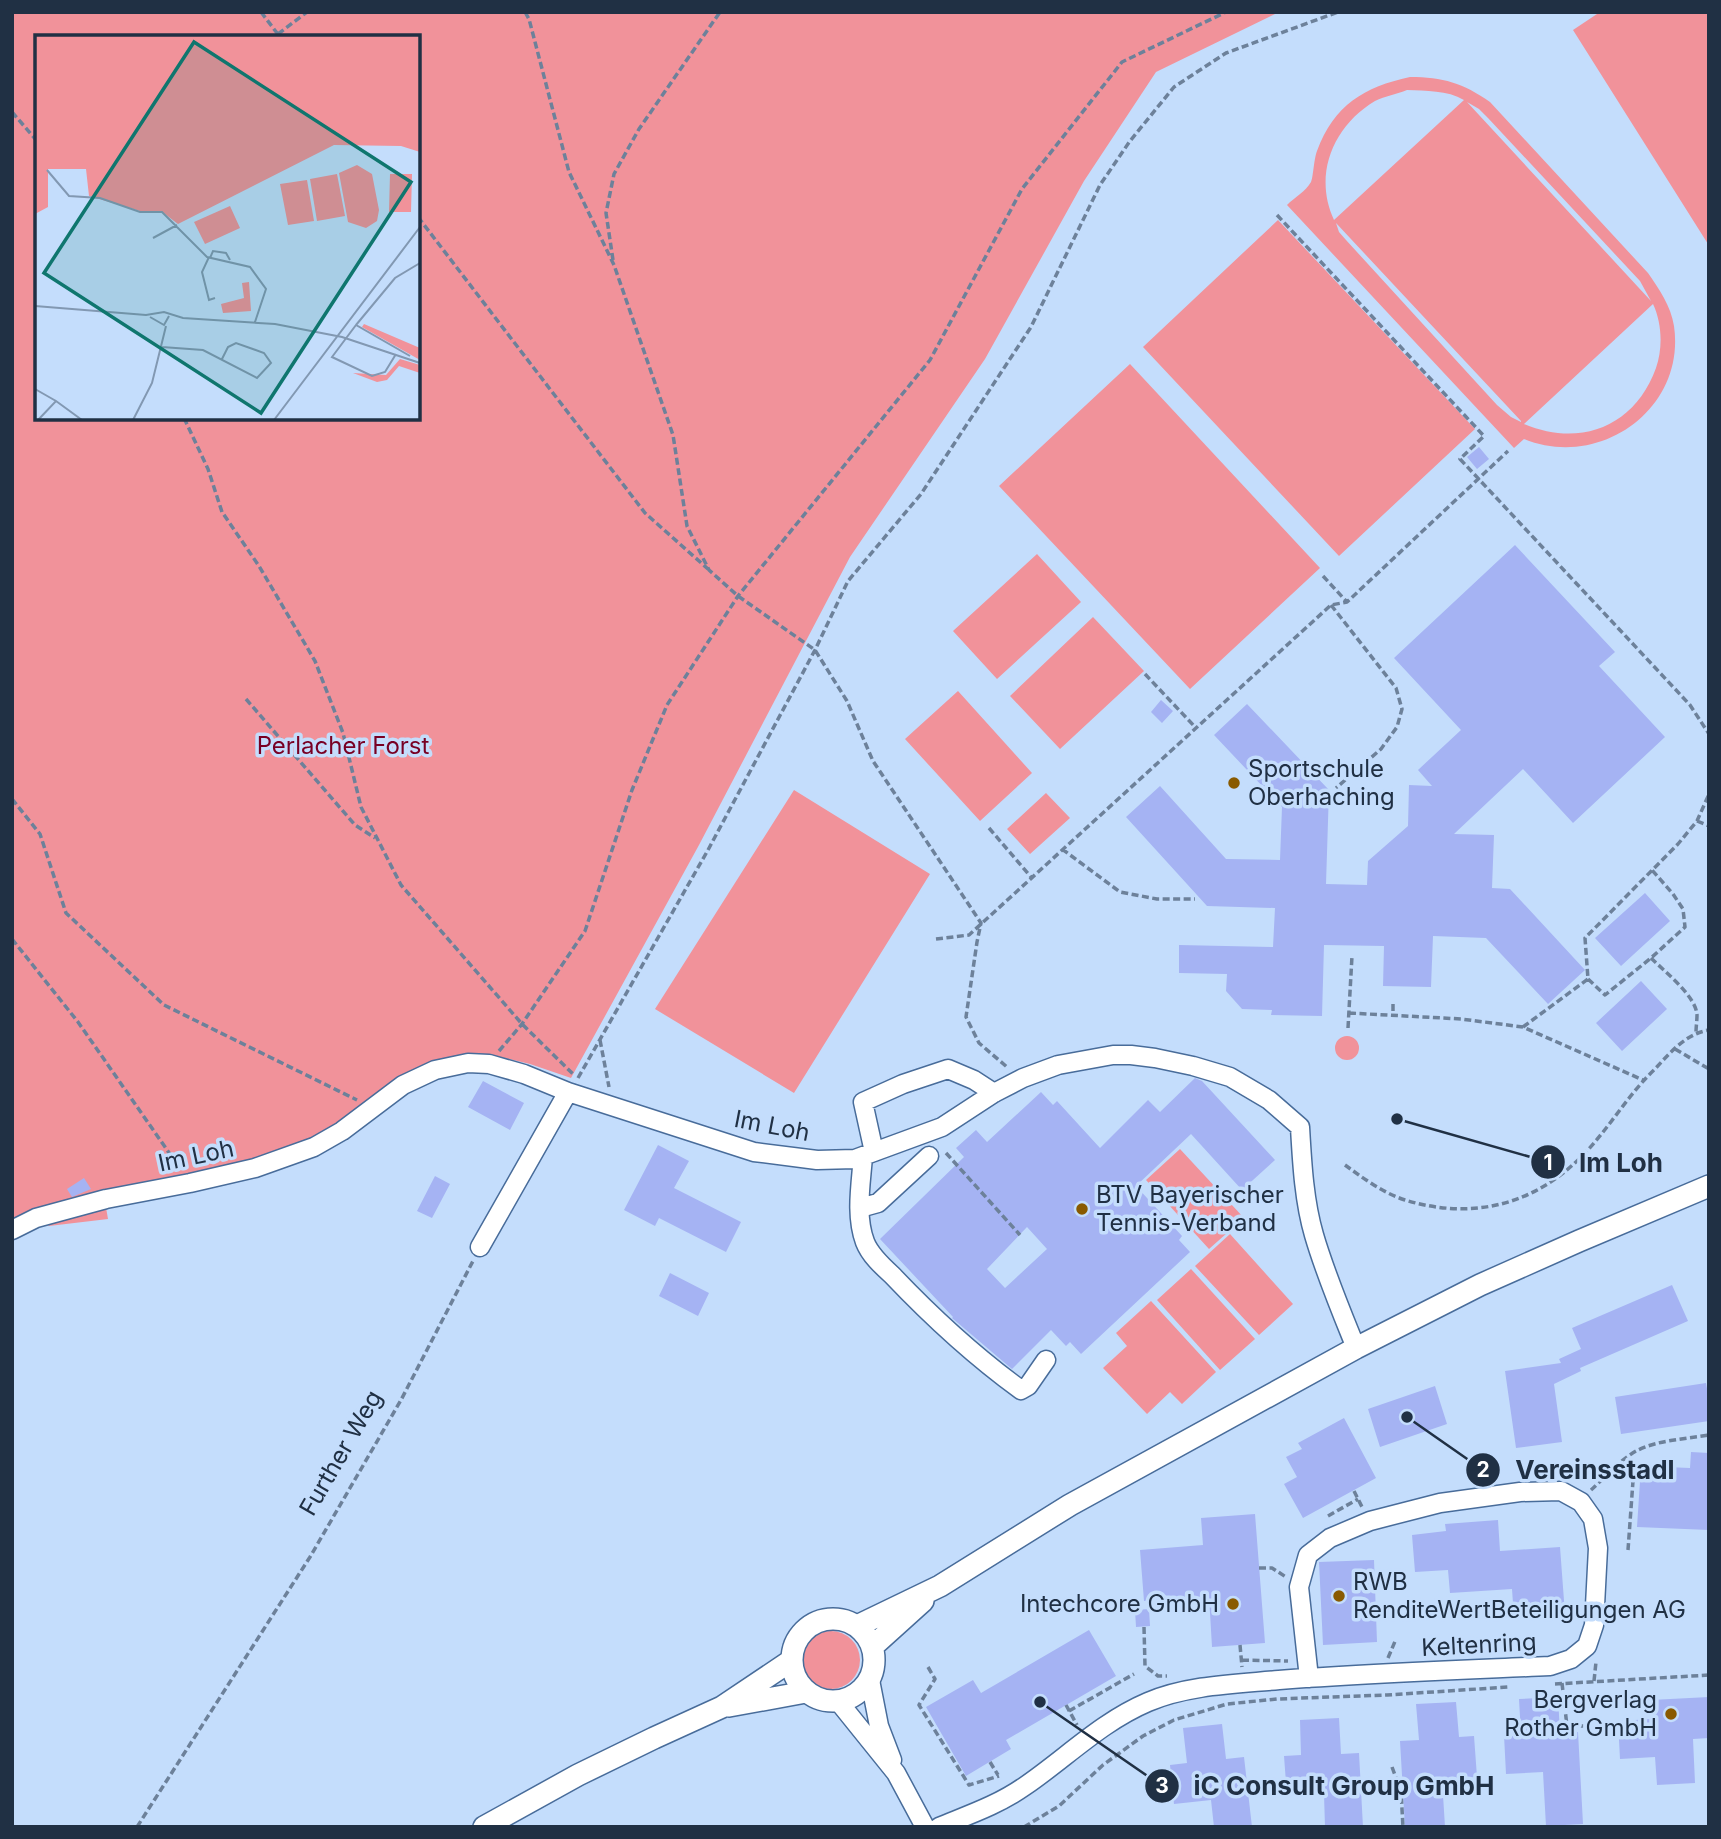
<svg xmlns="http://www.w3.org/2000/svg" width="1721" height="1839" viewBox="0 0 1721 1839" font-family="Inter,sans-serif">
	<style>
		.green { fill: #f1929a; fill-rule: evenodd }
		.building { fill: #a5b3f3; fill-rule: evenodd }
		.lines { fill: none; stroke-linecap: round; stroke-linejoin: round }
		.minor-casing { stroke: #486c9a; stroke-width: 21 }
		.major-casing { stroke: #486c9a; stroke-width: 24 }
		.path { stroke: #6d819a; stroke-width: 3.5; stroke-dasharray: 7 3.5; stroke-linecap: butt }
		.minor { stroke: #fff; stroke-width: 18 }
		.major { stroke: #fff; stroke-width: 21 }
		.poi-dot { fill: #895a00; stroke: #c4ddfc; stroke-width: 2.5 }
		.labels { text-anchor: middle; stroke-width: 7; stroke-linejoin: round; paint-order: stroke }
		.park-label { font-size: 24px; fill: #780024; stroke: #c4ddfc }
		.poi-label { font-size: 24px; fill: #203044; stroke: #c4ddfc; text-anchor: start }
		.street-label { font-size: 24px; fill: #203044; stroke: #c4ddfc }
		.inset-road { fill: none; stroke: #8298b2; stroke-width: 2 }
		.view { fill: #0f766e; fill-opacity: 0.15; stroke: #0f766e; stroke-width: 3.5 }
		.inset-edge { fill: none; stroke: #203044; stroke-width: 3.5 }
		.leader { fill: none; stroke: #203044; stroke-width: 2.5 }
		.callout-dot { fill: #203044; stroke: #c4ddfc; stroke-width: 2.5 }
		.mark-label { font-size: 21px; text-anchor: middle; font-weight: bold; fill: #fff }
		.callout-label { font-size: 26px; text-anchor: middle; font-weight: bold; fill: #203044; stroke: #c4ddfc; stroke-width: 7; stroke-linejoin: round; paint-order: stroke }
	</style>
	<rect width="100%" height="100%" fill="#c4ddfc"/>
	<path class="green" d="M12,12H1279L1156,72L1084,181L985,359L850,557L699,845L571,1078L530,1064L496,1056H466L312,1143L254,1163L104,1196L108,1219L49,1226L36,1213L12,1224ZM37,37H418V418H37Z
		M1600,12H1709L1708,244L1573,30Z
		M1410,77C1443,77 1463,83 1490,102L1648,273C1659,289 1671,306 1674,326C1686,409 1600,470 1524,439L1514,448L1287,205C1294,198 1306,191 1311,182C1313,179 1314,158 1317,151C1334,105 1364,87 1410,77ZM1407,90C1426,91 1447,90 1464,100L1334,220C1313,175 1333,126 1375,101C1385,96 1397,94 1407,90ZM1467,102L1479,109L1488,118L1640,281L1651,301ZM1336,223L1521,421V422L1511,417L1497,405L1346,240L1339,232ZM1653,304C1662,323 1663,348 1656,368C1635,426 1581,448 1524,424Z
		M1278,220L1475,429L1339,556L1143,347Z
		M1130,364L1320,568L1190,689L999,486Z
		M1037,554L1081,602L997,679L953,631Z
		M1093,617L1144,671L1060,749L1010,696Z
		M958,691L1032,773L980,821L905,739Z
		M794,790L930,874L794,1093L655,1009Z
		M1046,793L1070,818L1030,854L1007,829Z
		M1335 1048a12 12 0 1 1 24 0a12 12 0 1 1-24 0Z
		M1180,1149L1244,1218L1209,1249L1146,1180Z
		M1230,1234L1293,1304L1259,1335L1195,1266Z
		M1191,1269L1255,1339L1220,1370L1157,1300Z
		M1151,1301L1216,1372L1182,1404L1170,1392L1147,1414L1103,1368L1127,1346L1116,1333Z
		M802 1660a29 29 0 1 1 58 0a29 29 0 1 1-58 0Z"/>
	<path class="building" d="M1479,447L1489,459L1477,469L1467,457Z
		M1515,545L1615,652L1599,666L1665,737L1573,823L1523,769L1454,834L1494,835L1492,888L1510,889L1585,970L1548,1004L1486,938L1433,936L1431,987L1383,986L1384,946L1324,945L1322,1016L1271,1015L1272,1010L1242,1009L1226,991L1227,974L1179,973V945L1273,947L1275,908L1207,906L1126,817L1160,786L1226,859L1280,860L1282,807L1214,735L1247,704L1329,790L1326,884L1367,885L1368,861L1408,826L1409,785L1432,786L1418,770L1461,730L1394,658Z
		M1161,700L1173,711L1162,723L1151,712Z
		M1645,893L1670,921L1621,966L1595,938Z
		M1641,981L1667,1009L1622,1051L1596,1023Z
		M1195,1078L1202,1081L1275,1160L1242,1190L1191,1134L1136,1186L1182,1236L1179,1240L1190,1252L1081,1354L1070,1342L1066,1346L1051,1330L1012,1369L952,1318L953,1317L880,1239L964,1157L956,1148L976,1130L987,1142L1041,1092L1053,1105L1057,1101L1100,1148L1148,1100L1160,1112ZM1027,1227L1047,1249L1005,1288L987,1269Z
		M483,1081L524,1103L510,1130L468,1107Z
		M658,1145L689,1161L674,1188L741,1222L726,1252L659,1218L655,1226L624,1210Z
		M435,1176L450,1184L432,1218L417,1211Z
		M84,1178L91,1189L72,1197L67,1189Z
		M670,1273L709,1293L698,1316L659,1296Z
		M1672,1285L1688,1321L1580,1368L1581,1371L1554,1384L1562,1442L1516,1448L1505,1371L1561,1363L1559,1359L1581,1349L1572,1328Z
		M1706,1383L1709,1400V1421L1621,1434L1615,1397Z
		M1435,1386L1447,1424L1380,1447L1368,1409Z
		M1344,1418L1376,1478L1303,1518L1284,1484L1297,1477L1286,1457L1302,1449L1298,1443Z
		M1691,1452L1709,1453V1530L1637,1527L1641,1466L1690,1468Z
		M1255,1514L1265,1643L1212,1647L1209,1596L1144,1601L1140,1550L1203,1545L1201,1518Z
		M1498,1520L1500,1551L1560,1547L1565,1614L1514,1618L1512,1589L1450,1593L1448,1570L1415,1572L1412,1535L1446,1531L1445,1524Z
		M1374,1560L1377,1642L1323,1645L1319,1562Z
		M1149,1609L1150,1626L1136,1627L1135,1610Z
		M1089,1630L1116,1676L1006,1740L1011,1749L966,1776L926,1707L973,1680L981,1693Z
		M1558,1697L1560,1733L1578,1732L1583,1824L1546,1826L1543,1772L1506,1774L1504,1735L1521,1734L1519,1699Z
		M1709,1697V1738L1693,1739L1695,1783L1657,1785L1655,1757L1620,1759L1618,1721L1652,1719L1651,1700Z
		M1456,1702L1459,1737L1474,1736L1477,1777L1442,1779L1445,1827H1405L1400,1741L1419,1740L1416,1704Z
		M1339,1718L1341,1754L1359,1753L1363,1827H1325L1324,1794L1287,1796L1284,1756L1301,1755L1300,1720Z
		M1222,1724L1226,1759L1244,1757L1252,1827H1214L1211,1800L1174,1804L1170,1765L1187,1763L1183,1728Z"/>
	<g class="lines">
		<g class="minor-casing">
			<path id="minor" d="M874,1152L863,1102L903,1084L948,1069L974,1080L994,1093
				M863,1156C861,1184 855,1215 865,1242C870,1255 882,1266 892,1275C930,1315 977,1358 1021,1390L1028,1386L1046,1360
				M860,1208L878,1203L929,1156
				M12,1230L36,1218L106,1199L190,1183L255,1168L314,1147L342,1131L403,1085L435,1070L468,1063L489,1064L524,1074L568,1092L754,1152L817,1160L855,1159L863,1156L942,1127L994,1093L1023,1078L1058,1065L1113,1055H1131L1155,1058L1193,1066L1230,1077L1269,1100L1300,1127C1302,1162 1304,1201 1314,1235C1325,1273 1341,1311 1356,1348
				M480,1247L568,1092
				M870,1680L879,1726L892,1760
				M838,1701L896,1773L925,1827
				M939,1827C968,1815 998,1805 1025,1786C1066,1758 1101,1722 1148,1702C1188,1685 1236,1684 1279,1680C1369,1673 1459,1670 1550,1666L1571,1659L1587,1646L1594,1625L1598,1548L1593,1519L1581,1502L1561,1491L1520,1492L1440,1503L1370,1521L1330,1538L1308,1555L1299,1587L1309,1678"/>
		</g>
		<g class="major-casing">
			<path id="major" d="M792 1660a41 41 0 1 1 82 0a41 41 0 1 1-82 0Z
				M857,1626L940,1586L1070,1505L1356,1348L1480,1285L1579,1241L1709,1186
				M872,1647L923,1601
				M729,1706L806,1692
				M484,1827L578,1775L654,1738L722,1707L792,1660"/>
		</g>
		<path class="path" d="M261,12L280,37
			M525,12L529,19L569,172L614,265L673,435L687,526L709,570L738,596L815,650L847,701L873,761L981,923L977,942L966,1017L979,1043L1007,1067
			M278,34L307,12
			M12,112L37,141
			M1277,215L1484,436L1460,459L1690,705L1709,734
			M418,217L645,513L708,569
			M613,260L606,213L614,174L639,129L720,12
			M184,418L208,469L222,512L259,566L315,661L343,733L361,807L401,885L522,1024L574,1075
			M1323,576L1347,602
			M1331,605L1396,688L1402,709L1397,727L1381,749L1336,788
			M1145,674L1196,728
			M246,699L355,825L375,838
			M12,799L40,834L66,913L164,1005L357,1100
			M1697,821L1709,826
			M989,828L1031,877
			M1062,849L1120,892L1157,899H1195
			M12,939L78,1022L179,1167
			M936,939L969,935L1331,605L1347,602L1508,451
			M1651,958C1665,972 1696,996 1697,1015C1697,1021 1696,1027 1696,1032
			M1588,979L1605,995L1651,958L1685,927L1683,909L1673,894L1652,870
			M1393,1004V1017
			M1349,1013L1461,1019L1523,1027L1643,1080
			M1523,1027L1588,979L1585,938L1678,844L1697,821L1709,794
			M1348,1028L1352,956
			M600,1040L609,1087
			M1675,1049L1709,1069
			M499,1051L522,1024L585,931L632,790L667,705L738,596L930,360L1022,189L1122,62L1226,12
			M578,1078L708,850L815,650L848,581L921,494L1031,327L1100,185L1130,141L1174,87L1226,53L1338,12
			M946,1153L1020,1235
			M1345,1165C1363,1178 1383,1193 1405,1200C1471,1220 1533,1206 1582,1156C1608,1130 1627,1096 1654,1070C1670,1053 1685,1034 1709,1030
			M1591,1490C1604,1478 1622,1458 1638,1450C1659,1440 1685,1439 1709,1435
			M1354,1491L1362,1507
			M1328,1516L1358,1499
			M1628,1550L1633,1481
			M1259,1568H1272L1286,1577
			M1144,1627L1145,1666L1158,1676H1167
			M1240,1645L1242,1667
			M1388,1658L1396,1639
			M1242,1660L1288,1661
			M928,1667L935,1679L919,1705L969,1785L999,1776
			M1594,1681L1596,1662
			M1562,1683L1567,1726H1594
			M1555,1684L1709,1675
			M1066,1705L1077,1725
			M1069,1711L1134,1674
			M990,1762L998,1775
			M1392,1767L1401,1791L1403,1827
			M137,1827L310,1557L401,1400L473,1261
			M1024,1827L1059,1806L1103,1765L1143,1736L1174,1720L1227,1704L1277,1699L1387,1695L1508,1687"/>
		<use href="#minor" class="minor"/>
		<use href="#major" class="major"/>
	</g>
	<g class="poi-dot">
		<circle cx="1234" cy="783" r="7"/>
		<circle cx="1082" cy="1209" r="7"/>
		<circle cx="1339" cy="1596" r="7"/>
		<circle cx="1233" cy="1604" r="7"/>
		<circle cx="1671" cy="1714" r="7"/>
	</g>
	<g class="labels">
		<g class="park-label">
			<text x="343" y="754">Perlacher Forst</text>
		</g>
		<g class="poi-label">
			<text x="1248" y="777">Sportschule<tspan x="1248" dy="28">Oberhaching</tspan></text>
			<text x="1096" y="1203">BTV Bayerischer<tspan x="1096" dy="28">Tennis-Verband</tspan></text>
			<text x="1353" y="1590">RWB<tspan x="1353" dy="28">RenditeWertBeteiligungen AG</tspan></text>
			<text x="1219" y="1612" text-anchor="end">Intechcore GmbH</text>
			<text x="1657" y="1708" text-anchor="end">Bergverlag<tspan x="1657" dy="28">Rother GmbH</tspan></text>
		</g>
		<g class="street-label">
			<text transform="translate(772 1126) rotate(11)" y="8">Im Loh</text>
			<text transform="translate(196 1156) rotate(-12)" y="8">Im Loh</text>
			<text transform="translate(341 1453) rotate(-60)" y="8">Further Weg</text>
			<text transform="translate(1479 1645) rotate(-3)" y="8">Keltenring</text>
		</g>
	</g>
	<g transform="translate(35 35)">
		<rect width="385" height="385" fill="#c4ddfc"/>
		<path d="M0,0H385V117L366,111L299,110L143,189L126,176H105L54,161L51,134H13V172L0,179ZM322,130L337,139L344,175L342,186L331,193L313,187L304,138ZM302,139L310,181L282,186L275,144ZM355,139H377L376,177H354ZM272,145L279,186L253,190L245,149ZM195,171L205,193L170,209L159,187ZM214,247L216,276L188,278L186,269L209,263L207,248ZM329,289L385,313V325L327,292ZM365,324L385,330V338L364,331L352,345L342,347L318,338L351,340Z" fill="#f1929a"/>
		<path class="inset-road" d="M12,135L34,161L65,163L105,177H127L172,222L215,232L231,254L220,287M118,203L142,190M174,222L167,237L174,265L180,263M175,223L178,216L191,218L195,225M0,271L111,280L129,277L148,283L240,289L307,302L385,328M115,282L129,290L134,281M321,290L360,243L385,228M127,312L168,315L222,343L236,328L229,318L201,308L193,312L187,324M361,319L350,337L337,341L297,322L321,290L375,321M0,354L21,366M3,385L21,366L47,385M98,385L117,348L131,291M239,385L385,192"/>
		<path class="view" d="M159,7L376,147L226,378L9,238Z"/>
		<rect width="385" height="385" class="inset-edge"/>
	</g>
	<path class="leader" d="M1397 1119L1548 1162M1407 1417L1483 1470M1040 1702L1162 1786"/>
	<g class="callout-dot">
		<circle cx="1397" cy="1119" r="7"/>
		<circle cx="1407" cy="1417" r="7"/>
		<circle cx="1040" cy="1702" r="7"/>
		<circle cx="1548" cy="1162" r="18"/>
		<circle cx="1483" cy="1470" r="18"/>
		<circle cx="1162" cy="1786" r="18"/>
	</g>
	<g class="mark-label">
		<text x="1548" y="1170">1</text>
		<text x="1483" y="1477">2</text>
		<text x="1162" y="1793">3</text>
	</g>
	<g class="callout-label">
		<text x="1621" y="1172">Im Loh</text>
		<text x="1595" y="1479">Vereinsstadl</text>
		<text x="1344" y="1795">iC Consult Group GmbH</text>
	</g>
	<rect width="1721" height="1839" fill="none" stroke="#203044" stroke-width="28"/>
</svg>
